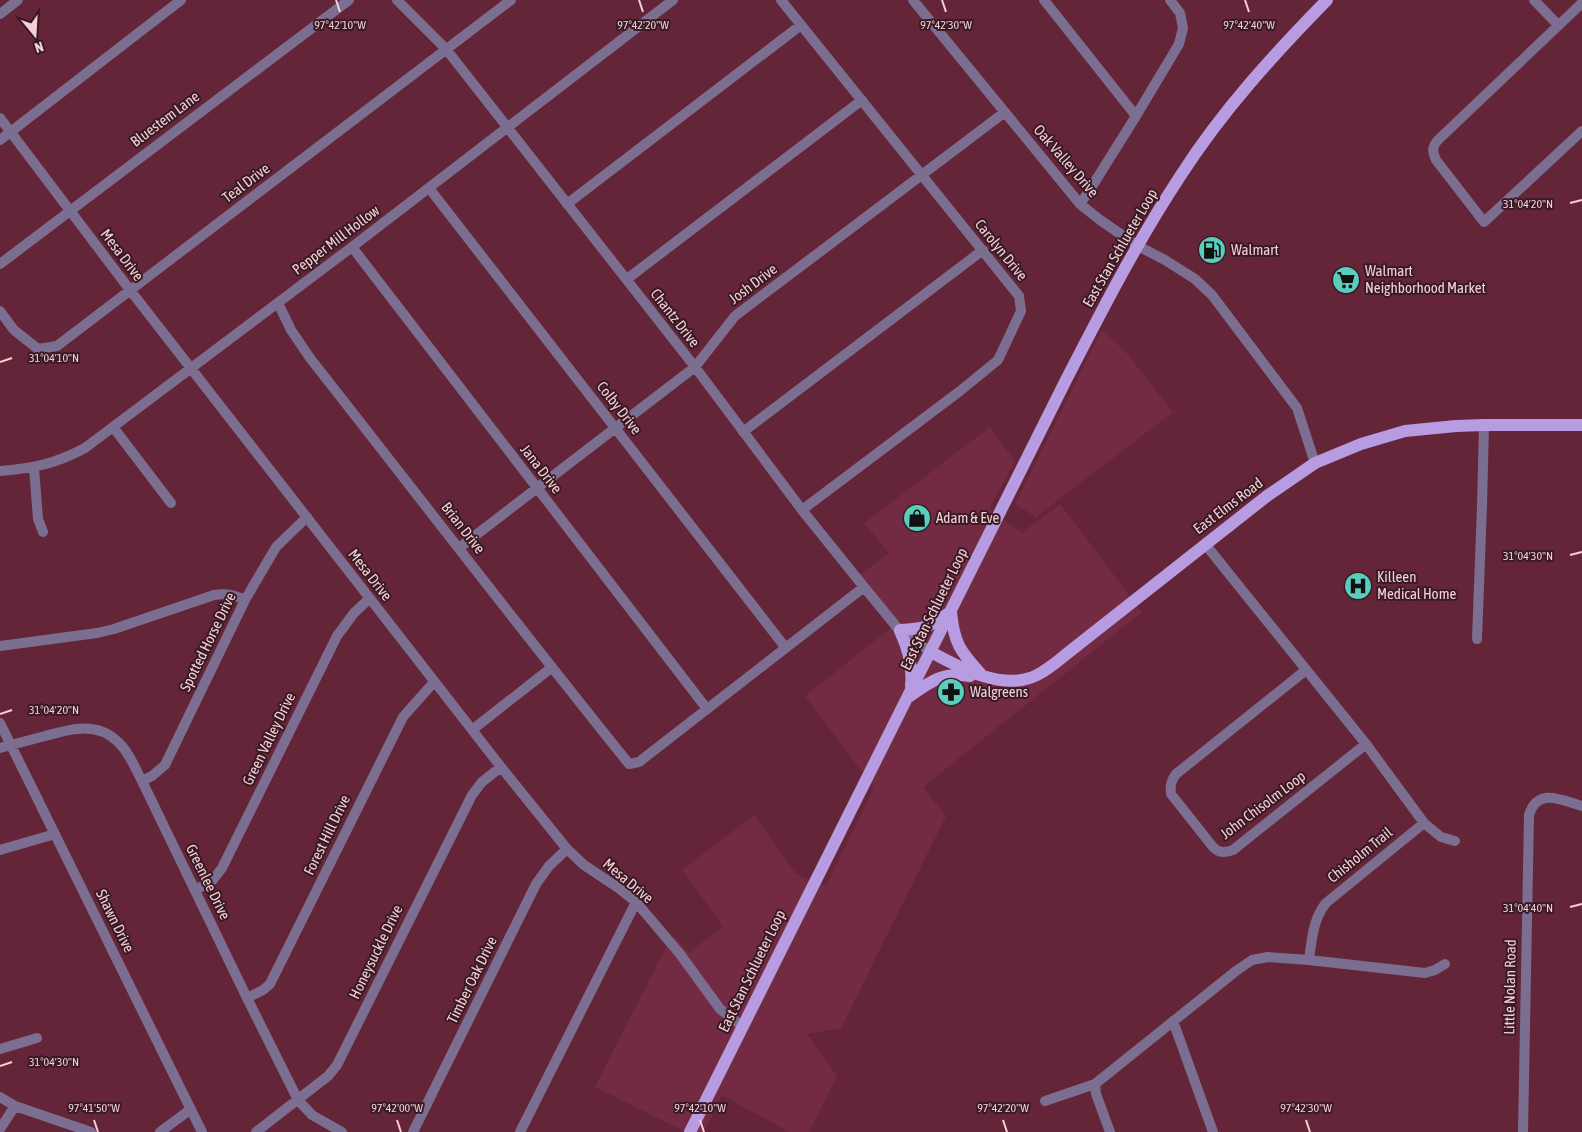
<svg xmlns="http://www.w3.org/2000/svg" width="1582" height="1132" viewBox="0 0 1582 1132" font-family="'Asap Condensed',sans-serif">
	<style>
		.built { fill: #732b43 }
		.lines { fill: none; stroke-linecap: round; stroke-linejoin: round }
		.minor { stroke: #7c6e91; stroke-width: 10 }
		.major { stroke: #b89ce2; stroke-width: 12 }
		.ticks { fill: none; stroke: #f6ced7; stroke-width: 2 }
		.labels { text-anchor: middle; stroke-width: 4; stroke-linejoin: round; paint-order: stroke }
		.street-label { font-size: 15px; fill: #f6ced7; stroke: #371a23 }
		.poi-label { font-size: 15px; fill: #f6ced7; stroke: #371a23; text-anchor: start }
		.ticks-label { font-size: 12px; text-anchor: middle; fill: #f6ced7; stroke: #371a23; stroke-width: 4; stroke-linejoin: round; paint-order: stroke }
	</style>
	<rect width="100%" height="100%" fill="#642539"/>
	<path class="built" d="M1102,330L1125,351L1173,412L1036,517L1015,504Z
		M990,427L1015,461L989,509L1022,533L1060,504L1142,612L923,787L946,816L841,1028L807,1034L837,1076L809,1132H789L722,1095L704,1132H686L595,1087L665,949L676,938L689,953L723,926L682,870L754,815L796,874L826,886L874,788L805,696L892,627L855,579L889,553L864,523Z"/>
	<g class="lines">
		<path class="minor" d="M397,0L446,49L695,367L802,510L864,587L900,631L931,652
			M781,0L1019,296L1021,311L998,360L960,391L802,510
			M913,0L1080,204L1100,220L1138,246L1165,260L1195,279L1212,295L1297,408L1315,463
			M1044,0L1136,116
			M1534,0L1558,25
			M1582,3L1438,140C1432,147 1432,151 1436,160L1484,222L1582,131
			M0,14L18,0
			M0,118L130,290L501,767L567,849L584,865L620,889L636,902L680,954L720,1009L742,1026
			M0,140L181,0
			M429,188L785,647
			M567,204L801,25
			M1080,204L1091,188L1136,116L1179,44L1183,28L1180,13L1170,0
			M352,247L707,709
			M0,264L349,0
			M627,279L862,100
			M278,303L291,330L310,358C416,493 521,630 629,764L639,762L864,587
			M0,311L14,330L38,349L57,346L511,0
			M113,427L171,503
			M743,432L983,250
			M34,468L38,519L43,532
			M0,471C34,468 55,464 85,448L352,247L673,0
			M1205,544L1366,744L1424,823L1441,837L1455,841
			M459,548L695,367L735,316L1005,112
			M1477,639L1482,506L1484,425
			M0,646L97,633L114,629L214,595C227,593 234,595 245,600
			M1306,670L1176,774C1171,781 1170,785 1171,794L1213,847C1219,853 1224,853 1233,850L1366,744
			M0,723L202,1132
			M472,730L551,668
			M0,748C15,744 30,740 45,736C70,729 97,721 118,742C129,752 135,768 142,781L247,998L298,1100L312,1115L342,1132
			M142,781L152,776L165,765L245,600L276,547L307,517
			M0,850L55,834
			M195,890L212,881L222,868L337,636L354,613L369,599
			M1309,960C1312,939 1313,919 1326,903L1424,823
			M247,998L263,990L270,984L403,717L434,682
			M1173,1021L1213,1132
			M0,1049L37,1038
			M0,1097L15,1106L91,1132
			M1045,1101L1095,1084
			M0,1129L15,1106
			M160,1132L191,1109
			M256,1132L328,1076L337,1065L472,795L482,782L501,767
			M413,1132L536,884L549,866L567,849
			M520,1132L636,902
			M1110,1132L1096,1094L1095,1084L1236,971L1252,960L1268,957L1309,960L1425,973L1435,970L1445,964
			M1523,1132L1529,815C1538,787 1561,800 1582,806"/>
		<path class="major" d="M951,612C954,643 960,651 980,673
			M900,630C924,629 929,627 949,613
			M900,631C908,648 913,667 911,686
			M931,652C960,668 1004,692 1037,675C1049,669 1059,660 1069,652L1267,496L1315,463L1361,444L1405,431L1456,426L1484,425H1582
			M910,696C931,681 943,672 970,676
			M690,1132L1066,380C1102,310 1138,240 1181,175C1222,111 1274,54 1327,0"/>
	</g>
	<path class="ticks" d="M336,0L340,12M639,0L643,12M942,0L946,12M1245,0L1249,12M1570,203L1582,200M0,362L12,358M1570,555L1582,552M0,714L12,710M1570,907L1582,904M0,1066L12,1062M94,1120L98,1132M397,1120L401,1132M700,1120L704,1132M1003,1120L1007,1132M1306,1120L1310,1132"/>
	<defs>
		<g id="fuel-disc" transform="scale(1.4375)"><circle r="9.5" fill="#5acebd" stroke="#371a23"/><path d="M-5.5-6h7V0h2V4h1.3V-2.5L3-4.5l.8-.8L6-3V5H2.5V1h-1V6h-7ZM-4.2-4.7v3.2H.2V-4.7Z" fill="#111"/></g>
		<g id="supermarket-disc" transform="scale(1.4375)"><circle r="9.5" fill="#5acebd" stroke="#371a23"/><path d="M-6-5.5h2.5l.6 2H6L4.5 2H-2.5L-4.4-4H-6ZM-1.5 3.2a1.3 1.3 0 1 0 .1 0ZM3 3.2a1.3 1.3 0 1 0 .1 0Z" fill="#111"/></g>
		<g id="shop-disc" transform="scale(1.4375)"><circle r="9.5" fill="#5acebd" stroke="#371a23"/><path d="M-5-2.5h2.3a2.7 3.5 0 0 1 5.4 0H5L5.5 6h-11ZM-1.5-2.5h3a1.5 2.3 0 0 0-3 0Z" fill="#111"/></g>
		<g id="hospital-disc" transform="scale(1.4375)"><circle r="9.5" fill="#5acebd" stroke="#371a23"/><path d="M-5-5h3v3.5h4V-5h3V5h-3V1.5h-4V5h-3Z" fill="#111"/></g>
		<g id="pharmacy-disc" transform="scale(1.4375)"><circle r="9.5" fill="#5acebd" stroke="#371a23"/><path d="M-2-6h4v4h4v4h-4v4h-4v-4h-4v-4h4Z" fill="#111"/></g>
	</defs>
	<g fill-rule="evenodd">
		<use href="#fuel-disc" x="1212" y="250"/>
		<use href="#supermarket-disc" x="1346" y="280"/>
		<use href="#shop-disc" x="917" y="518"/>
		<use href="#hospital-disc" x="1358" y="586"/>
		<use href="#pharmacy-disc" x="951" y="692"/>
	</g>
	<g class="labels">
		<g class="street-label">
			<text transform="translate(165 119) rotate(-37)" y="5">Bluestem Lane</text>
			<text transform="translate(1066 161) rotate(49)" y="5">Oak Valley Drive</text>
			<text transform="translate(246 183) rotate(-37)" y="5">Teal Drive</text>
			<text transform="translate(336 240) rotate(-37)" y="5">Pepper Mill Hollow</text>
			<text transform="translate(1120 248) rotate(-60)" y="5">East Stan Schlueter Loop</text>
			<text transform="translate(1001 250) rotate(51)" y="5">Carolyn Drive</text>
			<text transform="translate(122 255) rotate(53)" y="5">Mesa Drive</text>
			<text transform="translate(753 284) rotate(-37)" y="5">Josh Drive</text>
			<text transform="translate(675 318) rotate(52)" y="5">Chantz Drive</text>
			<text transform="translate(619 408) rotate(52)" y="5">Colby Drive</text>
			<text transform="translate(541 469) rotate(52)" y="5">Jana Drive</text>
			<text transform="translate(1228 506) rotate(-37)" y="5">East Elms Road</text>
			<text transform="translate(463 528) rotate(52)" y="5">Brian Drive</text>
			<text transform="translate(370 575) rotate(52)" y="5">Mesa Drive</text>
			<text transform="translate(934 609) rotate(-64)" y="5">East Stan Schlueter Loop</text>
			<text transform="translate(208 642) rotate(-64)" y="5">Spotted Horse Drive</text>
			<text transform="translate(269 739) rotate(-64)" y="5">Green Valley Drive</text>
			<text transform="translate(1263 805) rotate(-37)" y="5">John Chisolm Loop</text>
			<text transform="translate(327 835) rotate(-64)" y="5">Forest Hill Drive</text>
			<text transform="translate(1360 855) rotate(-39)" y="5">Chisholm Trail</text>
			<text transform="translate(628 881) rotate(40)" y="5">Mesa Drive</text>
			<text transform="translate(208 882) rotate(64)" y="5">Greenlee Drive</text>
			<text transform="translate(115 921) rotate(64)" y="5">Shawn Drive</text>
			<text transform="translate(376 952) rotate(-64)" y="5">Honeysuckle Drive</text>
			<text transform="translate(752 971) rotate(-64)" y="5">East Stan Schlueter Loop</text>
			<text transform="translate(472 980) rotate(-64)" y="5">Timber Oak Drive</text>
			<text transform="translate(1510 987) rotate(-89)" y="5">Little Nolan Road</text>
		</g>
		<g class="poi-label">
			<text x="1231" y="255">Walmart</text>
			<text x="1365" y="276">Walmart<tspan x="1365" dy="17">Neighborhood Market</tspan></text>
			<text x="936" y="523">Adam &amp; Eve</text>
			<text x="1377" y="582">Killeen<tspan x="1377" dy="17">Medical Home</tspan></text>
			<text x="970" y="697">Walgreens</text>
		</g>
	</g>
	<g class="ticks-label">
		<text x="340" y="29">97°42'10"W</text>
		<text x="643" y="29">97°42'20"W</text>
		<text x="946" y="29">97°42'30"W</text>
		<text x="1249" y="29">97°42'40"W</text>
		<text x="1528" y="208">31°04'20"N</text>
		<text x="54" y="362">31°04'10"N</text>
		<text x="1528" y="560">31°04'30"N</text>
		<text x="54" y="714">31°04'20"N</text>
		<text x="1528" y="912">31°04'40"N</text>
		<text x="54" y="1066">31°04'30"N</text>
		<text x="397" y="1112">97°42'00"W</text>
		<text x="700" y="1112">97°42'10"W</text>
		<text x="1003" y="1112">97°42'20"W</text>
		<text x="94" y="1112">97°41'50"W</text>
		<text x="1306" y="1112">97°42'30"W</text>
	</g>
	<g transform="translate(35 35) rotate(162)" stroke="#371a23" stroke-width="4" paint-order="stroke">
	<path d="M0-4L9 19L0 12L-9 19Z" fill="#f6ced7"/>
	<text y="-8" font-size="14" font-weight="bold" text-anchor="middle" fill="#f6ced7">N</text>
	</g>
</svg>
